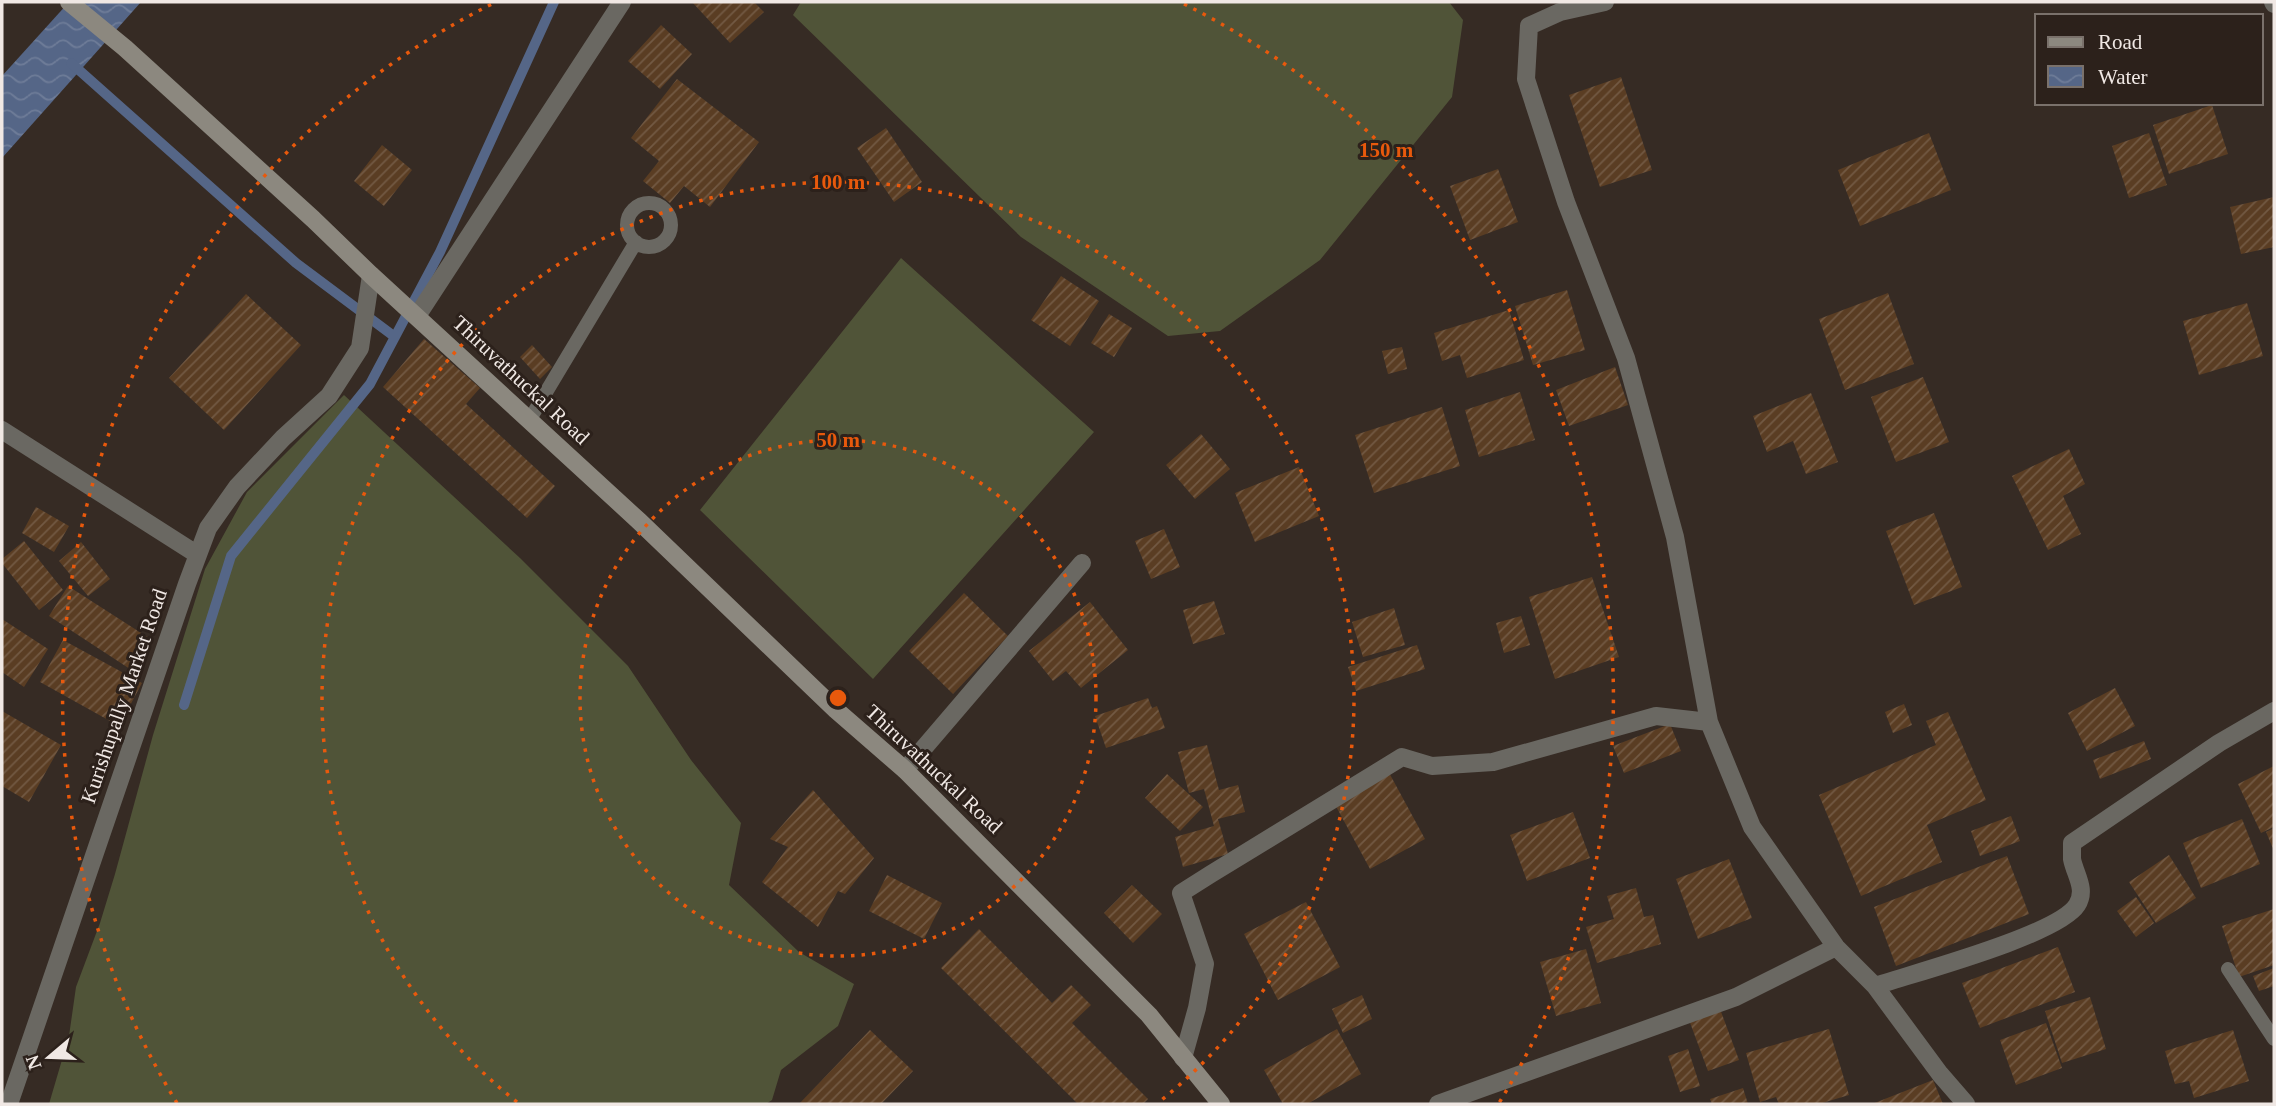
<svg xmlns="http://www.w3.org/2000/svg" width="2276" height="1106" viewBox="0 0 2276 1106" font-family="Georgia,serif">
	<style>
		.grass { fill: #505438 }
		.water { fill: url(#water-waves) }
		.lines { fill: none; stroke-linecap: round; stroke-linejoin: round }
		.stream { stroke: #556687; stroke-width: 10 }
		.building { fill: url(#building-hatch) }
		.lane { stroke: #6a6862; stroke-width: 14 }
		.street { stroke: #6a6862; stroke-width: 18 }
		.secondary { stroke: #8c887f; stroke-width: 18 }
		.ring { fill: none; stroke: #e8590c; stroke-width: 3.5; stroke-dasharray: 3.5 7 }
		.labels { text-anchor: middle; stroke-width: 6; stroke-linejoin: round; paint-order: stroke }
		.street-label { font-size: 21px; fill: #f0e8e4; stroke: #2c211b }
		.centre { fill: #e8590c; stroke: #2c211b; stroke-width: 3.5 }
		.ring-label { font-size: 21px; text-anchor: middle; font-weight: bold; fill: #e8590c; stroke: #2c211b; stroke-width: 6; stroke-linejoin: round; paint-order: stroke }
	</style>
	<defs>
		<pattern id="water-waves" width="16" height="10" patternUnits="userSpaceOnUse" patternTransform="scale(1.75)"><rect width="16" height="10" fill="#556687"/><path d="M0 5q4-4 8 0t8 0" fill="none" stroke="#6e7c98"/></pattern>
		<pattern id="building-hatch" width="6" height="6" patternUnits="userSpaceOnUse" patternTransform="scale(1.75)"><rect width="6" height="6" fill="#5a3d23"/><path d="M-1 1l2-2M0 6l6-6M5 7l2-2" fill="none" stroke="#725943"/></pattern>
	</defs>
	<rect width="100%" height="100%" fill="#362b24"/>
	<path class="grass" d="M801,2H1449L1463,20L1452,97L1320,260L1220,331L1168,336L1021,237L793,15Z
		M901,258L1094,432L873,679L700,510Z
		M344,395L520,558L628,666L691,760L741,823L729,885L799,952L854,984L838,1026L781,1070L772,1100L766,1104H49L69,1036L76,987L100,923L115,874L153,735L205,569L247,492Z"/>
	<path class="water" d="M69,2H141L2,158V76Z"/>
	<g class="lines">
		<path class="stream" d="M71,63L296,263L395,337
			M184,705L231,556L370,384L440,252L554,2"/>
	</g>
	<path class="building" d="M692,2H754L764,12L730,43Z
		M661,25L692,54L660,89L628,61Z
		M1621,77L1652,170L1600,187L1569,95Z
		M677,79L759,142L710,207L684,186L670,203L643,181L659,161L631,138Z
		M2212,105L2228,154L2169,174L2153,125Z
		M886,128L922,182L894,202L857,148Z
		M1929,133L1951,190L1860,226L1838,170Z
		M2149,133L2167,185L2129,198L2112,146Z
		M382,145L412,170L384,206L354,181Z
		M1498,169L1518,222L1470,240L1450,186Z
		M2274,197V247L2241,254L2230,207Z
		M1061,276L1099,301L1070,346L1031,320Z
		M1567,290L1585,350L1533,365L1515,306Z
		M1888,293L1914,364L1845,390L1819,319Z
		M246,294L301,345L224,430L169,378Z
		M2247,303L2263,356L2199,375L2183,321Z
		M1509,310L1524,360L1467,378L1460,355L1442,361L1434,333Z
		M1109,314L1132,328L1114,357L1091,343Z
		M424,339L480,388L466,404L555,486L527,518L383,387Z
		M532,345L552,367L540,379L520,357Z
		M1402,347L1407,369L1388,374L1382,351Z
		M1615,367L1628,405L1569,426L1556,390Z
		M1923,377L1949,442L1896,462L1871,397Z
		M1520,392L1535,440L1479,457L1465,410Z
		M1811,393L1838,462L1806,474L1793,441L1767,452L1753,416Z
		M1442,407L1460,466L1374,493L1355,435Z
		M1201,434L1230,469L1195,499L1166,465Z
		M2069,449L2085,484L2063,496L2081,534L2048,550L2012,476Z
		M1299,467L1319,516L1255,542L1235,493Z
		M36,507L69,526L54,552L22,533Z
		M1934,513L1962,587L1914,605L1886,531Z
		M1164,529L1180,567L1151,579L1135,541Z
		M24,541L63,590L39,610L2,563V559Z
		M81,542L110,579L88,596L59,561Z
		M1592,577L1619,657L1555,679L1529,597Z
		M68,586L152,640L133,671L49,616Z
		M964,593L1008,636L953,694L909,651Z
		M1214,601L1225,634L1193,644L1183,610Z
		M1090,602L1128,650L1081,688L1066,671L1053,681L1029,651Z
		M1394,608L1405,645L1363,657L1352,622Z
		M1521,616L1530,645L1504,653L1496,623Z
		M2,619L48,649L24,687L2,672Z
		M63,640L142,683L119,726L40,682Z
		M1417,645L1425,669L1356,691L1348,667Z
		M2115,688L2135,726L2087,751L2068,713Z
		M1148,698L1152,708L1157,706L1165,728L1106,748L1095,716Z
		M1904,704L1912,725L1893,733L1885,712Z
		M2,711L61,745L29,802L2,786Z
		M1948,712L1986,800L1927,825L1942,862L1861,896L1819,795L1936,745L1926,721Z
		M1670,724L1681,751L1624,773L1613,746Z
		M2144,741L2151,759L2100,779L2093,760Z
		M1207,745L1219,790L1238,785L1245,812L1218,819L1228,854L1183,867L1175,837L1214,826L1204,789L1189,793L1178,752Z
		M2274,766V827L2261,833L2238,784Z
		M1387,769L1425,839L1370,869L1332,799Z
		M1167,774L1203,807L1180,831L1145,798Z
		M813,790L874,858L845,894L838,891L818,927L762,882L788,847L770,839Z
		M1573,812L1590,858L1527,881L1510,835Z
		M2011,816L2020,841L1980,856L1971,831Z
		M2242,819L2260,864L2201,888L2183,843Z
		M2274,828V851L2266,832Z
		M2169,855L2196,898L2156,923L2129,882Z
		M2007,856L2029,914L1896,966L1874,907Z
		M1729,859L1752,918L1698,939L1676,879Z
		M887,875L942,903L924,939L869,911Z
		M1132,885L1162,914L1133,943L1104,913Z
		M1636,888L1644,917L1653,915L1661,944L1597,963L1586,927L1614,919L1607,896Z
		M2136,897L2154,923L2136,937L2117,911Z
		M1306,902L1340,967L1278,1000L1244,934Z
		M2274,909V965L2239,977L2222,926Z
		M979,929L1052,1003L1071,985L1091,1005L1072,1023L1148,1099L1143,1104H1078L941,968Z
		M2058,947L2075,992L1980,1028L1962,983Z
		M1586,949L1601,1003L1556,1016L1540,962Z
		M2274,968V986L2259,991L2253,976Z
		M1362,995L1372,1019L1343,1033L1332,1009Z
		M2090,997L2106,1049L2062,1063L2045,1011Z
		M1720,1009L1739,1060L1708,1071L1689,1020Z
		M2046,1023L2062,1068L2016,1085L2000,1040Z
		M1337,1029L1361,1074L1307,1104H1283L1264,1070Z
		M1829,1029L1849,1095L1819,1104H1779L1776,1097L1760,1102L1746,1053Z
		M870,1030L913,1071L881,1104H799Z
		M2233,1030L2249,1081L2194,1098L2189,1081L2175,1084L2165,1051Z
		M1688,1049L1700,1086L1680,1092L1668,1056Z
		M1933,1080L1943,1104H1872Z
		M1743,1088L1748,1104H1712L1710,1099Z"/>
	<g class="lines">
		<path class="lane" d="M627 225a22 22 0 1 1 44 0a22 22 0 1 1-44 0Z
			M530,419L636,242
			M2228,969L2274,1039"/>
		<path class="street" d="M1605,2L1560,12L1529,26L1526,79L1566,202L1626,358L1675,537L1709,722L1752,827L1836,947L1875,986L1940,1074L1966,1104
			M2273,2L2274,4
			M417,316L622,2
			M2,430L198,555
			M905,770L1082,563
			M1875,986C1914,973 2058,935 2077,905C2087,889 2075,875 2072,859C2072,854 2072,848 2072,843L2219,743L2274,711
			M1183,1058L1197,1008L1205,964L1181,893L1211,874L1402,757L1432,766L1493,762L1656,716L1709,722
			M9,1104L187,584L208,528L237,487L283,438L329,396L360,348L371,275
			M1438,1104L1736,997L1836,947"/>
		<path class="secondary" d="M69,2L125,48L313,219L371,275L639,521L836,710L905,770L1149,1015L1221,1104"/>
	</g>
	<g class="ring">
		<circle cx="838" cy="698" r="258"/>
		<path d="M517 1102A516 516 0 1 1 1159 1102"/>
		<path d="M177 1103A775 775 0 0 1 492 4M1184 4A775 775 0 0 1 1499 1103"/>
	</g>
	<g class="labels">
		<g class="street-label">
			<text transform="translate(521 380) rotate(43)" y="7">Thiruvathuckal Road</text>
			<text transform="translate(124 696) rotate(-71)" y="7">Kurishupally Market Road</text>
			<text transform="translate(934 769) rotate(43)" y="7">Thiruvathuckal Road</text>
		</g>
	</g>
	<circle cx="838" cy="698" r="10" class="centre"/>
	<g class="ring-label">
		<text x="1386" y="157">150 m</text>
		<text x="838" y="189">100 m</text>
		<text x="838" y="447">50 m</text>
	</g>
	<rect width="2276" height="1106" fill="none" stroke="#f0e8e4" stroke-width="7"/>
	<rect x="2035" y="14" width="228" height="91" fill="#2c211b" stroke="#7a716b" stroke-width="2"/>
	<rect x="2048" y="37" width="35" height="10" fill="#8c887f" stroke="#7a716b" stroke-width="2"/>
	<text x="2098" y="49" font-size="21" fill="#f0e8e4">Road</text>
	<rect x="2048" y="66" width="35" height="21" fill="url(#water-waves)" stroke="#7a716b" stroke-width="2"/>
	<text x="2098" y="84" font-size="21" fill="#f0e8e4">Water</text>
	<g transform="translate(49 1057) rotate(251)" stroke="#2c211b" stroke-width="5" paint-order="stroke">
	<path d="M0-5L12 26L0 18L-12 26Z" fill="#f0e8e4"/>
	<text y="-10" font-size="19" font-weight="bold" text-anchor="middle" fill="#f0e8e4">N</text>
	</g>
</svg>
